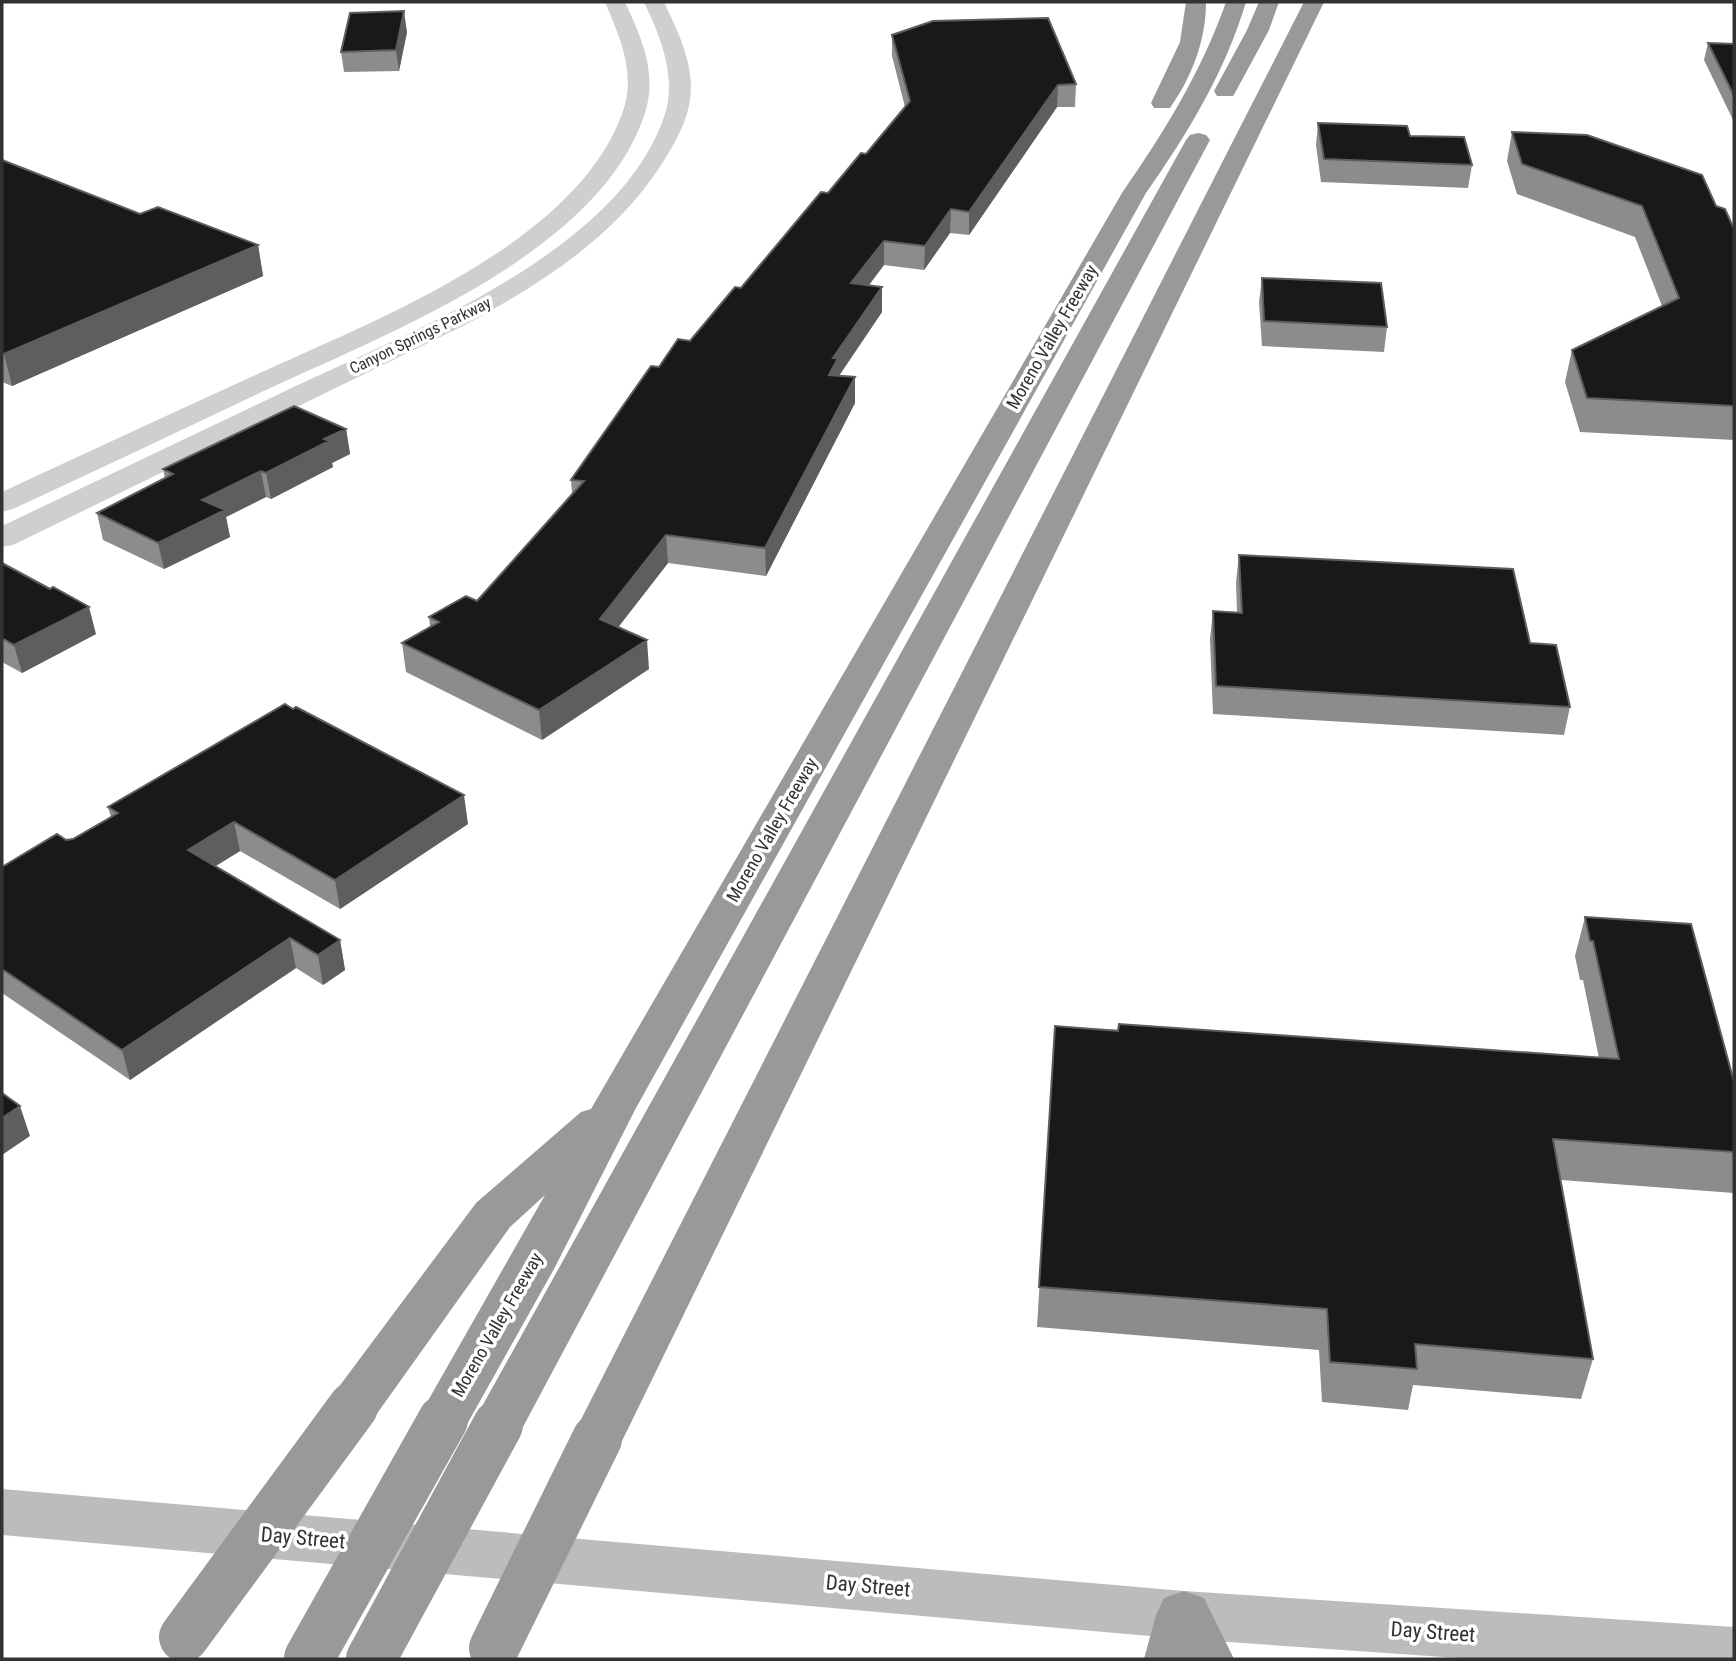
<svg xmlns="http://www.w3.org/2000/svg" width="1736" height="1661" viewBox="0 0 1736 1661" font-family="'Roboto Condensed',sans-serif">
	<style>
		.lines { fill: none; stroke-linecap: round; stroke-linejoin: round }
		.tertiary { fill: #cfcfcf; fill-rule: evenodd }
		.secondary { fill: #bcbcbc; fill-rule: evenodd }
		.motorway { fill: #999; fill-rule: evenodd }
		.motorway-bridge { stroke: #999; stroke-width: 50 }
		.wall { fill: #8c8c8c }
		.shaded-wall { fill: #5e5e5e }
		.building { fill: #191919; stroke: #5e5e5e; stroke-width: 2 }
		.labels { text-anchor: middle; stroke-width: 7; stroke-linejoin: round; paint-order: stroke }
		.far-street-label { font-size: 16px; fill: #323232; stroke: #fff }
		.street-label { font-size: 18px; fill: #323232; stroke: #fff }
		.near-street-label { font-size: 21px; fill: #323232; stroke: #fff }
	</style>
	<rect width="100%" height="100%" fill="#fff"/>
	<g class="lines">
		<path class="tertiary" d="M605,2H625C641,37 658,73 645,113C600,253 388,333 266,390C182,430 97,470 13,509L2,512V492C85,453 168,415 251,377C370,322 574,246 622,114C637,74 620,38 605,2Z
			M644,2H664C676,27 691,58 691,87C691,111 681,132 669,152C622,233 546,281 465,325L13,545L2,547V526C94,482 187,438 279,394C402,335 620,254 665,114C677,76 660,36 644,2Z"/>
		<path class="secondary" d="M2,1489L1184,1591L1734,1627V1659H1473L1184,1639L2,1535Z"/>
		<path class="motorway" d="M1186,2H1206C1206,40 1192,77 1170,108H1154L1151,103L1180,42Z
			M1226,2H1246C1225,72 1188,133 1146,193L636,1108L554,1269L461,1435L443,1441L425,1435L417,1420L545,1195L510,1227L371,1422L353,1428L335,1422L328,1407L335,1392L476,1203L581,1112L591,1109L1122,193C1164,132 1201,73 1226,2Z
			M1259,2H1279L1269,30L1236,91L1233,96H1217L1214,91L1247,30Z
			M1304,2H1324L623,1439L615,1454L597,1460L579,1454L571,1439Z
			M1198,133L1206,135L1210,140L516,1440L498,1446L480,1440L472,1425L480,1410L1186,140L1190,135Z
			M1184,1591L1204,1598L1234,1659H1144L1156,1615L1164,1598Z"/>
		<path class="motorway-bridge" d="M184,1637L353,1407
			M494,1648L597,1439
			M309,1658L443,1420
			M371,1659L498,1425"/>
	</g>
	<path class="wall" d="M407,32L399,71L344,72L341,52Z
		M892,35L1076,84L1075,107H1057L969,235L950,233L924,270L884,265L868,285L882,312L839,376L855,403L766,576L668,563L618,627L649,669L542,740L406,672L402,643L430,626L429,617L477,601L572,493L571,480L659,367L690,341L741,288L828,193L866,154L905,107L892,56Z
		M1708,43L1734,44V122L1704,60Z
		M1318,123L1410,136L1472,165L1468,188L1321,182L1316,145Z
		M1512,132L1716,206L1734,229V440L1580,432L1565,382L1572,350L1662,306L1635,237L1517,194L1507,161Z
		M2,160L140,214L258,245L263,276L12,386L2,382Z
		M1262,278L1387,327L1384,352L1262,346L1259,302Z
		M346,429L350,454L332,463L333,467L271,499L266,497L226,517L230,537L164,569L103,540L97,513L165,478L163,469Z
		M1239,555L1530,643L1570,707L1564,735L1213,714L1210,639L1213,611L1237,612L1236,582Z
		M2,563L96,634L22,673L2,662Z
		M108,807L468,824L340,909L240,851L215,866L340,940L345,970L323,985L296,968L130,1080L2,993V867L66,840L73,839L111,817Z
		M1585,917L1734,1082V1193L1561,1180L1593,1359L1581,1399L1413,1385L1408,1410L1322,1402L1319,1350L1037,1327L1055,1026L1599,1058L1583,980H1580L1575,956Z"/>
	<path class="shaded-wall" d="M404,11L407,32L399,71L396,50Z
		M1058,85L1057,107L969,235V212Z
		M951,209L950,233L924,270L925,246Z
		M884,241V265L852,308L851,283Z
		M258,245L263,276L12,386L4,354Z
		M882,287V312L838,377L829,375L833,358Z
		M855,377V403L766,576L765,548Z
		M346,429L350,454L332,463L333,467L271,499L266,473L324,439Z
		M261,471L266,497L226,517L230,537L164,569L158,543L202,500Z
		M666,535L668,563L603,647L600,619Z
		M89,607L96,634L22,673L14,645Z
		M647,640L649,669L542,740L539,710Z
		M464,795L468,824L340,909L335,880Z
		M234,822L240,851L195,879L188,850Z
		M290,938L296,968L130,1080L122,1050Z
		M340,940L345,970L323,985L318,955Z
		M20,1106L30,1136L2,1155V1118Z"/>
	<path class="building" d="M404,11L396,50L341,52L350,13Z
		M1048,18L1076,84L1058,85L969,212L951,209L925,246L884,241L851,283L882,287L833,358H838L829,375L855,377L765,548L666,535L600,619L647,640L539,710L402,643L439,622L429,617L466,596L477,601L584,481L571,480L651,366L659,367L678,339L690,341L735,287L741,288L821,192L828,193L861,153L866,154L910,101L892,35L933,21Z
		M1708,43L1734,44V96Z
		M1318,123L1407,126L1410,136L1464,137L1472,165L1324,159Z
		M1512,132L1587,135L1702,175L1716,206L1725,209L1734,229V406L1587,398L1572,350L1679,298L1642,206L1522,164Z
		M2,160L140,214L158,207L258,245L4,354L2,353Z
		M1262,278L1381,283L1387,327L1264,321Z
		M294,406L346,429L324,439L329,441L266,473L261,471L202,500L225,510L158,543L97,513L173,474L163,469Z
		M1239,555L1513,569L1530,643L1556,645L1570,707L1216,686L1213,611L1242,613Z
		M2,563L50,589L53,587L89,607L14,645L2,638Z
		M285,704L293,709L296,707L464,795L335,880L234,822L188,850L340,940L318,955L290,938L122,1050L2,969V867L57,834L66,840L73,839L118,813L108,807Z
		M1585,917L1691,924L1734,1082V1152L1553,1139L1593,1359L1415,1344L1417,1369L1330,1362L1327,1309L1039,1287L1055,1026L1118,1031L1119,1024L1619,1059L1593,941H1590Z
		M2,1093L20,1106L2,1118Z"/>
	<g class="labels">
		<g class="far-street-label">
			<text transform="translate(420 335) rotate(-26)" y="6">Canyon Springs Parkway</text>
		</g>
		<g class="street-label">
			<text transform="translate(1052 337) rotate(-60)" y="6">Moreno Valley Freeway</text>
			<text transform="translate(772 830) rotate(-60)" y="6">Moreno Valley Freeway</text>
			<text transform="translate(497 1325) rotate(-60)" y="6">Moreno Valley Freeway</text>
		</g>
		<g class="near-street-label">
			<text transform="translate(303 1538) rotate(5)" y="7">Day Street</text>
			<text transform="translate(868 1586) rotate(5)" y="7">Day Street</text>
			<text transform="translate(1433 1632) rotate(4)" y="7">Day Street</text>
		</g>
	</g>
	<rect width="1736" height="1661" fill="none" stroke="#323232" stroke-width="7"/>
</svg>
